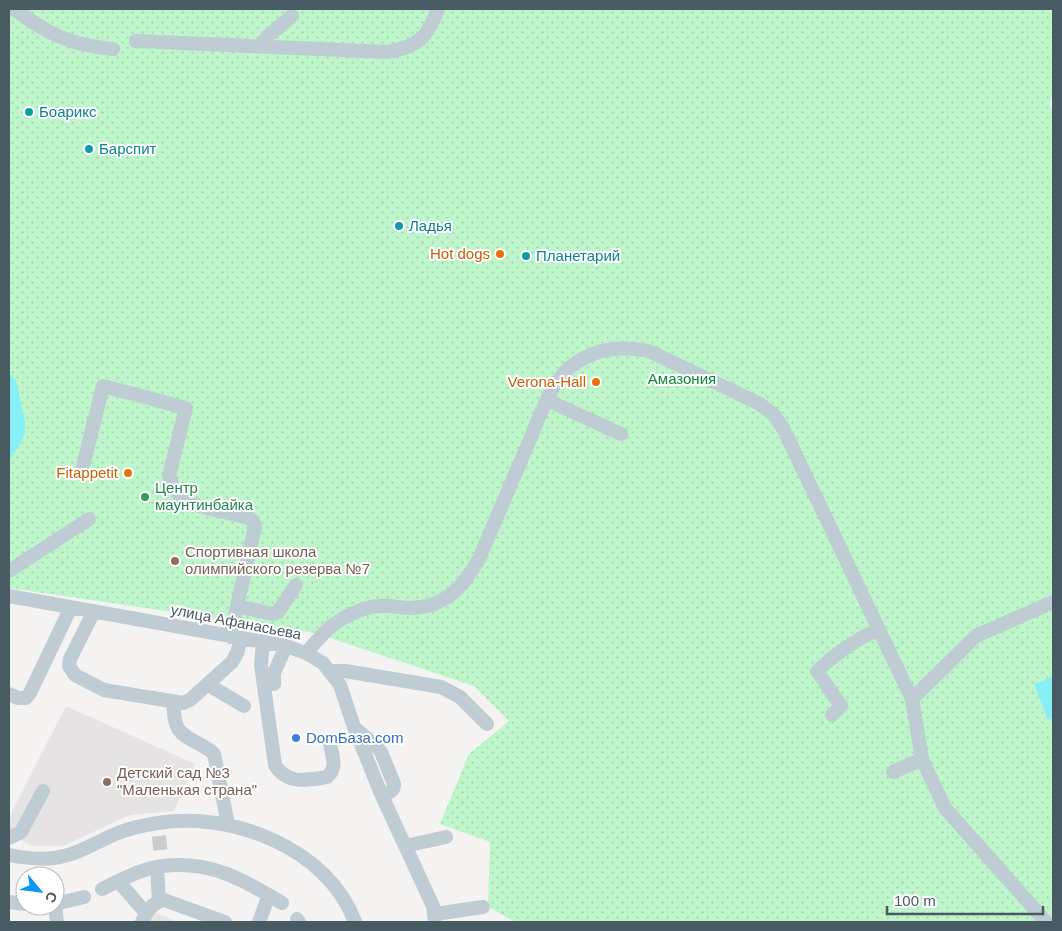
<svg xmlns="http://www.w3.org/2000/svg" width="1062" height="931" viewBox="0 0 1062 931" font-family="Helvetica,sans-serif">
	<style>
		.education { fill: #e6e3e5 }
		.park { fill: url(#park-dots) }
		.water { fill: #87f0f6 }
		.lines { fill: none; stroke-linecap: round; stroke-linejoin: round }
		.minor-tunnel { stroke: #caccce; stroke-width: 14; stroke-dasharray: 14 7; stroke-linecap: butt }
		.minor { stroke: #bfccd3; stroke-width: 14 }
		.culture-dot { fill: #0f9aa8; stroke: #fff; stroke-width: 2 }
		.food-dot { fill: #e8710a; stroke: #fff; stroke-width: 2 }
		.leisure-dot { fill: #2e9e5b; stroke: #fff; stroke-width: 2 }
		.education-dot { fill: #8d6e63; stroke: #fff; stroke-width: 2 }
		.shop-dot { fill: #3f7fe0; stroke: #fff; stroke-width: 2 }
		.labels { text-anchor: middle; stroke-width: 4; stroke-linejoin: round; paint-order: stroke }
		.culture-label { font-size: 15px; fill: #0d838f; stroke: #fff; text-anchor: start }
		.food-label { font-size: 15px; fill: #c56008; stroke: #fff; text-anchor: end }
		.park-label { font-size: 15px; fill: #0e8837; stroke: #fff }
		.leisure-label { font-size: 15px; fill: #27864d; stroke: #fff; text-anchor: start }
		.education-label { font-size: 15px; fill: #785e54; stroke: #fff; text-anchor: start }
		.street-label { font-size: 15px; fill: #485a62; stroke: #fff }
		.shop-label { font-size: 15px; fill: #366cbe; stroke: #fff; text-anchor: start }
	</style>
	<defs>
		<pattern id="park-dots" width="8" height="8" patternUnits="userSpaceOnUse" patternTransform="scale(1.25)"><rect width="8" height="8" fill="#bef5ca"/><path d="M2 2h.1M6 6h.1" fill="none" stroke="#a5d4b0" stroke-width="1.8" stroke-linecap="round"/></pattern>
	</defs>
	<rect width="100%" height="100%" fill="#f5f2f2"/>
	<path class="education" d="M66,706L195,764L174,811L130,815L63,846H33L9,834V817Z
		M152,911L177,922H147Z"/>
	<path class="park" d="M9,9H1053V94L1050,103L1053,114V922H516L488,907L490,842L440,824L469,754L509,721L474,686L315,633L9,588Z"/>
	<path class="water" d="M9,373L16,381L25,421V432L21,443L9,460Z
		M1053,677V718L1048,720L1034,684Z"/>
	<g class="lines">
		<path class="minor-tunnel" d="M159,836L161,856"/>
		<path class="minor" d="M14,9C48,34 70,45 113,49
			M136,41L388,52C419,46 427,38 438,9
			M260,46L268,36L292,16
			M547,400L621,434
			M83,466L103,386L186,408L169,476C173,488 179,499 191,504L249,518L253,521L255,527L230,637
			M9,571L89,519
			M9,596L286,646L306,653L323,663L340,685L354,727L382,796L433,906L435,922
			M237,606L273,614L278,612L296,585
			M94,611L70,659L69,666L75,675L104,690L183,703L190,700L232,662L237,653L241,639
			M263,642L261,665L275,765C287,785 307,780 327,777C338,768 332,756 330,743
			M306,653C313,645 320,637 327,630C340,618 362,607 379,606C390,605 400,608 410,608C445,608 463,587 479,559C495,521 512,482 528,444C539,420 547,389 567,370C591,348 619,345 649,351L760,404L774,415L783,428L912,699L922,759L945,808L1046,922
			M330,671H345L441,687L460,697L487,724
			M207,684L244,706
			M274,684V673L286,646
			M9,694L18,698H26L30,693L71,607
			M912,699L976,636L1053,602
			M173,702C175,730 176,732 201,745C206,748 211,750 214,754L228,824
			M832,715L841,706L817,671C836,653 855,640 879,629
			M356,729L375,745L381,752L394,784C394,792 388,793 382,796
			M893,772L922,759
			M9,838L21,832L43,791
			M405,846L446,837
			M9,855C24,858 38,860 54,858C77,855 96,842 118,833C130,828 145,825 158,823C231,811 328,848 355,922
			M157,867L159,901
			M118,881L146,913
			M102,889C121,880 142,868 163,866C210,860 244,880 282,903
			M9,902L25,904
			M55,904L84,897
			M55,904L57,922
			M435,914L483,907
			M297,919L299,922
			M142,922C146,912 152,902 164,900L225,922
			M259,922L269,895"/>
	</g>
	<g class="culture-dot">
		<circle cx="29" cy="112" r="5"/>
		<circle cx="89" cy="149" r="5"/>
		<circle cx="399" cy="226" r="5"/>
		<circle cx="526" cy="256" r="5"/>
	</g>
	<g class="food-dot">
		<circle cx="500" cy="254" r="5"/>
		<circle cx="596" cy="382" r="5"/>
		<circle cx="128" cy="473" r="5"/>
	</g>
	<circle class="leisure-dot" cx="145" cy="497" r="5"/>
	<g class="education-dot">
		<circle cx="175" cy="561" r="5"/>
		<circle cx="107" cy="782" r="5"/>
	</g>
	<circle class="shop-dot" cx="296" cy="738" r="5"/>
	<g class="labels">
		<g class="culture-label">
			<text x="39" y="117">Боарикс</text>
			<text x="99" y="154">Барспит</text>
			<text x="409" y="231">Ладья</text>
			<text x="536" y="261">Планетарий</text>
		</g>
		<g class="food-label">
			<text x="490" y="259">Hot dogs</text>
			<text x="586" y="387">Verona-Hall</text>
			<text x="118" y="478">Fitappetit</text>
		</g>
		<g class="park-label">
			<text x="682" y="384">Амазония</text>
		</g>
		<g class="leisure-label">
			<text x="155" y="493">Центр<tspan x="155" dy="17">маунтинбайка</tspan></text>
		</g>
		<g class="education-label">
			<text x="185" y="557">Спортивная школа<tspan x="185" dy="17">олимпийского резерва №7</tspan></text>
			<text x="117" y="778">Детский сад №3<tspan x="117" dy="17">"Маленькая страна"</tspan></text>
		</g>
		<g class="street-label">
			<text transform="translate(236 622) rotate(11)" y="5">улица Афанасьева</text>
		</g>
		<g class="shop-label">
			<text x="306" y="743">DomБаза.com</text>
		</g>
	</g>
	<rect width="1062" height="931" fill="none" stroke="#485a62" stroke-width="20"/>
	<g transform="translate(40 891) rotate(119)"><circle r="24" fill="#ffffff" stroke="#b6bdc0"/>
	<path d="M0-4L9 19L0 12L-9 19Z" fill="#0898f9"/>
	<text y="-8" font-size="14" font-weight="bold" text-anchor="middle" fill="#485a62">С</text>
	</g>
	<path d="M887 906v8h156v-8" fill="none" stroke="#485a62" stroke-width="2.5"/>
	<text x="894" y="906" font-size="15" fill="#485a62" stroke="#ffffff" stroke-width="4" paint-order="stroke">100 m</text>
</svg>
